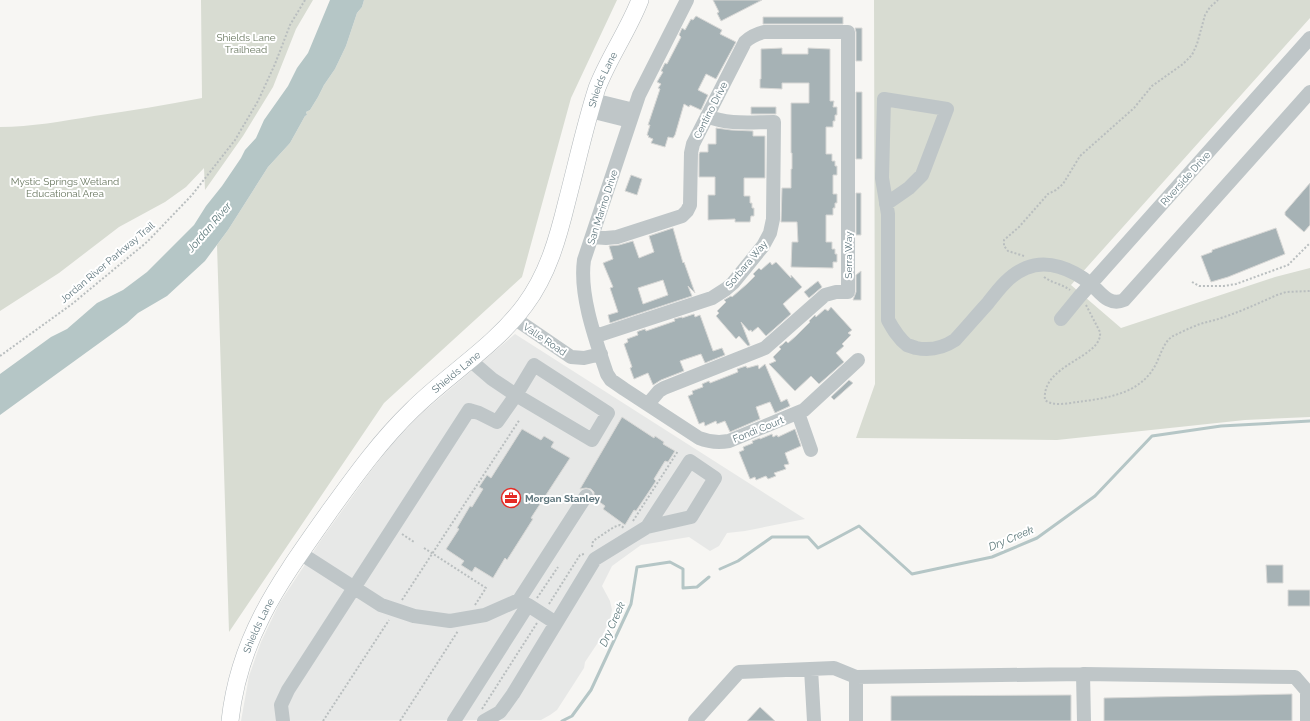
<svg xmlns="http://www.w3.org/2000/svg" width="1310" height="721" viewBox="0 0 1310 721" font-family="Raleway,sans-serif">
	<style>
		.built { fill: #e7e8e7 }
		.green { fill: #d8dcd2 }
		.water { fill: #b5c6c6 }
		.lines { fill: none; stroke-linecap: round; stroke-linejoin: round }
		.stream { stroke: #b5c6c6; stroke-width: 3 }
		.building { fill: #a6b2b5; stroke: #d8d8d6; fill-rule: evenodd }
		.major-casing { stroke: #b3b9bc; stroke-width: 18 }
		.path { stroke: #b9bebf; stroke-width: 2; stroke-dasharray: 2 2; stroke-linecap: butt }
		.minor { stroke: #bfc6c8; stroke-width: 14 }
		.major { stroke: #fff; stroke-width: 17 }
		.labels { text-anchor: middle; stroke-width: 4; stroke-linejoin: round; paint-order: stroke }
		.park-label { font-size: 10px; fill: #697760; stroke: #fff }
		.street-label { font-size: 10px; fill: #61787f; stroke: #fff }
		.poi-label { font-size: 10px; font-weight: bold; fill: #61787f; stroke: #fff; text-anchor: start }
		.water-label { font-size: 11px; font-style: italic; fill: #5c787a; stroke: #fff }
	</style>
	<rect width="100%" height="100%" fill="#f7f6f3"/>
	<path class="built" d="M515,334L805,519L745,531L727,533L719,546L710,551L689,537L641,545L612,566L602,586L610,601L612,610L610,620L601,638L585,662L584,668L557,710L550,715L541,720L241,721L249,676L261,642L279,604L321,540L370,472L393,443L422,413Z"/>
	<path class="green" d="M201,0H313L296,29L273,87L243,136L205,190L204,168L186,187L165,202L119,227L59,273L0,311V127C31,127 63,121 94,116C130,111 166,105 202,98Z
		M364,0H617L571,98L522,277L384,403L229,632L217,245L228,230L268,167L290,143L305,116L307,115L306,112L310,110L318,97L324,85L335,69L346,46L357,13L362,7Z
		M874,0H1310V18L1071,285L1121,328L1275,277L1310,268V417L1245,420L1057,440L856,438L875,384Z"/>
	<path class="water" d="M330,0H364L362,7L357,13L346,46L335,69L324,85L318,97L310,110L306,112L307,115L305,116L290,143L268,167L228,230L205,261L167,296L138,313L127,323L0,415V374L51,337L67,329L97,303L123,290L147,272L194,225L206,206L222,186L241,158L245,150L256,138L264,120L288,86L297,68L308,53Z"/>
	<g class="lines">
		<path class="stream" d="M720,569L738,561L772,537H808L818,548L859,526L912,574L992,557L1037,538L1095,496L1152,436L1221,426L1310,421
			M562,721L572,716L591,690L631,604L637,567L670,562L683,569V588L697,587L709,577"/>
	</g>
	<path class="building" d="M713,0H762L721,21L717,13L719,12Z
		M696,16L722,30L720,34L736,42L716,79L706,74L698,90L708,95L701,110L690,105L689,107L684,104L675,135L673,138L668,137L665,147L651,143L653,139L648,137L649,136L647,135L650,125H648L660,89L658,88L661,84L657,82L663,72L661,71L665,63L667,64L681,37L679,35L682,28L685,30L691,19L693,20Z
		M763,17H843V24H763Z
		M855,28H862V61H856V32Z
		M782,48V54H808V48L830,49V101H834L833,107H837V115H835V121H833V127H826V154H832V161H835V166H837V175H833V194H837V203H835V208H833V215H826V242H832V249H835V254H837V262H833V268L791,267L792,242H798L797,222H781L782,188H791V169H792V153H791V103H809V83H782V89L760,88V79H761V49Z
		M856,92H862V159H856Z
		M751,107H776V114H751Z
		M716,128L731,130L753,131V136H765V178H744V196H750V203H752V208H754V216H751L750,222H735V219L708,220V195H715V177H699V154L700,152H708V144H716Z
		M631,175L642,179L637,195L625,191Z
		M1310,183V225L1304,232L1285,215V212Z
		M856,193H861V235H856Z
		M673,228L683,263L684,262L695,293L688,286L692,296L610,323L608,315L618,312L610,288L613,287L603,263L613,259L609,246L619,245L633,241L639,258L654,252L649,236ZM663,280L668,295L643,304L638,288Z
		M1276,228L1285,254L1228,277L1211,282L1201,256L1212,252V250Z
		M770,262L772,265L776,262L791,278V275L802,287L783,304L791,314L766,336L758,327L752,332L751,330L749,331L741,322L750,345L748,346L739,336L736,339L716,316L719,313L717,311L726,302L724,300L731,296L732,297L747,284L755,276L753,274L759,268L761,270Z
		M861,271V300H853L856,292V275Z
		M818,281L822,287L809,298L804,292Z
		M831,307L852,330L848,333L851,335L842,344L844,346L836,353L844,362L819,384L811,376L795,391L769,364L776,361L773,357L781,349L779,347L783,344L786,341L788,343L796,336L810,322L809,321L815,315L816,317L825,309L828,311Z
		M694,314L695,317L700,315L713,351L722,348L725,355L705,363L701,354L680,361L684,371L661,380L653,385L648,373L634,379L630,368L632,367L624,344L628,342L627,339L638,335L637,332L639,331L645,329L646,331L675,321L674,319L682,317V318Z
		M765,364L781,402L787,399L790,406L775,413L770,402L756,407L760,419L730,432L725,421L717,424L716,421L705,426L704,422L699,424L688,396L693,394L692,391L703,387L702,384L709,381L710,383L728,376L738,372L737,369L746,366L747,368L758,365L759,369Z
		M849,380L853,383L834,400L831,397Z
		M622,417L654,438L655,436L664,442L663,444L675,451L668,462L665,461L654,479L656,481L636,511L634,510L625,525L603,509L605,506L594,498V492L591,489L586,488L580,489Z
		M522,429L541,440L544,436L554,442L551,447L570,458L531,518L533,519L507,560L505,558L493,578L475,567L472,572L461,565L464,561L446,549L459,529L457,528L470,506L472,507L483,489L479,487L487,475L491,478Z
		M795,429L801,446L785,453L789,464L784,465L786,469L774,473L776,476L768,479L766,476L756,480L755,477L750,479L739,452L744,450L743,447L753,443L752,441L760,438V439L772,434L773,437L777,435L778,437Z
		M1266,565H1283V583H1267Z
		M1288,590H1310V606H1288Z
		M1292,694V721H1104V698Z
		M1071,695V721H891V696Z
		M760,707L775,721H747Z"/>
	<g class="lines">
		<g class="major-casing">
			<g id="major">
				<path id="s1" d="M230,721C239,636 281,580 329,512C355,476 380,441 412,410C448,374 494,347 525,305C548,274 558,238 567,201C577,163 585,125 597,88C609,57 628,31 640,0"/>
			</g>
		</g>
		<path class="path" d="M1024,256L1008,251L1004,246V240L1019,227L1048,194L1056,190L1063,184L1080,156L1134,108L1152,86L1183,64L1192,55L1197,44L1205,15L1210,7L1218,0
			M1044,277C1052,283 1062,284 1070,290
			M1192,282L1199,286H1224L1236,284L1288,265L1310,243
			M1086,305L1100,332C1103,358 1041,364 1045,400C1053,407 1068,403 1078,402C1107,398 1141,394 1156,364C1160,356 1164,341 1173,336C1180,333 1187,329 1195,326C1204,322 1214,321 1224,317C1242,311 1259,303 1277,295L1286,292L1310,291
			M0,356L72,304L147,242L192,195L235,140L258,101L275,64L290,25L305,0
			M633,521L678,451
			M402,534L414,542
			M592,547L593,541L614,527L620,525L624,528
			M424,548L486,588L475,605
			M537,598L558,567
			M402,600L520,419
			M549,604L580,555L584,554
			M482,709L537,623
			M323,721L389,620
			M400,721L458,631"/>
		<path class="minor" d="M687,0L639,95L584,260C579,295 596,341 607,374L611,380L624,389L699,438C709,442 718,443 729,441L804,410L858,360
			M593,100L634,110
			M590,111L630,121
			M886,204L909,188L922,175L947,109L884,99L882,178L888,214V320C893,329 898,338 907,345C910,346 913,347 916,348C931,351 943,348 955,340C966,328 977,315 988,303C998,290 1009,275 1026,268C1048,259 1072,269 1091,284C1100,292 1109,307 1124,300L1310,92
			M592,237L606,238L617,237L682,216L687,211L690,205L691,153L693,144L745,42C751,36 756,34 764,32H848V292H836L825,295L765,348L664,388L659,391L648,404
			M514,318L571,357L584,358L601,354
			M1061,319L1079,297L1310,38
			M596,336L712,298L726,289L733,283L763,246L770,233L773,219L774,122C751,122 728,125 707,116
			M534,365L608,413L592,440L516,395Z
			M798,413L811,450
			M300,553L381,605L414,616L450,621L485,615L519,600L528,605
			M519,600L586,496
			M811,669L814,721
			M1083,674L1084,721
			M283,721L281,705L288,690L469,410L479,413L497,422L516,395L492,379L470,360
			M454,721L528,605L556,623
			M484,721L500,712L513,694L595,559L647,527L690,461L715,478L691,517L647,527
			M695,721L739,672L834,668L856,677
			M856,721V677L1083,674L1295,677L1307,691V721"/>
		<use href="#major" class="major"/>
	</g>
	<defs>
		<g id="office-ring" transform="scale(1)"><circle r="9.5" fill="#fff" stroke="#e52b25" stroke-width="1.5"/><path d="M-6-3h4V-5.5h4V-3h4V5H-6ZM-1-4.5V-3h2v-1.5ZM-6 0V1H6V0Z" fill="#e52b25"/></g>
	</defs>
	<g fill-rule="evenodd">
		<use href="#office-ring" x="511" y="498"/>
	</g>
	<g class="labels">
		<g class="park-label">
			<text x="246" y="41">Shields Lane<tspan x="246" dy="12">Trailhead</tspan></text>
			<text x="65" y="185">Mystic Springs Wetland<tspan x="65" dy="12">Educational Area</tspan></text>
		</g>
		<g class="street-label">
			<text dy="4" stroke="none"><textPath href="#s1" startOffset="760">Shields Lane</textPath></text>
			<text transform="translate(710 110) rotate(-63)" y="4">Centino Drive</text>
			<text transform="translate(1185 178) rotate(-48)" y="4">Riverside Drive</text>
			<text transform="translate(602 207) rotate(-72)" y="4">San Marino Drive</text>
			<text transform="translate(848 255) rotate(-90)" y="4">Serra Way</text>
			<text transform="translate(107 262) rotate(-40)" y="4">Jordan River Parkway Trail</text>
			<text transform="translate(746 264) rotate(-50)" y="4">Sorbara Way</text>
			<text transform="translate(545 339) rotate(34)" y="4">Valle Road</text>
			<text dy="4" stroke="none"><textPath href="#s1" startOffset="424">Shields Lane</textPath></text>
			<text transform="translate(758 429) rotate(-22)" y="4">Fondi Court</text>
			<text dy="4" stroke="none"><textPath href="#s1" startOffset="100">Shields Lane</textPath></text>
		</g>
		<g class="poi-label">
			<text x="525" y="502">Morgan Stanley</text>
		</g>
		<g class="water-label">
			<text transform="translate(209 227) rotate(-49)" y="4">Jordan River</text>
			<text transform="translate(1011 538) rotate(-23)" y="4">Dry Creek</text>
			<text transform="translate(612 624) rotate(-66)" y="4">Dry Creek</text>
		</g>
	</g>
</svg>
